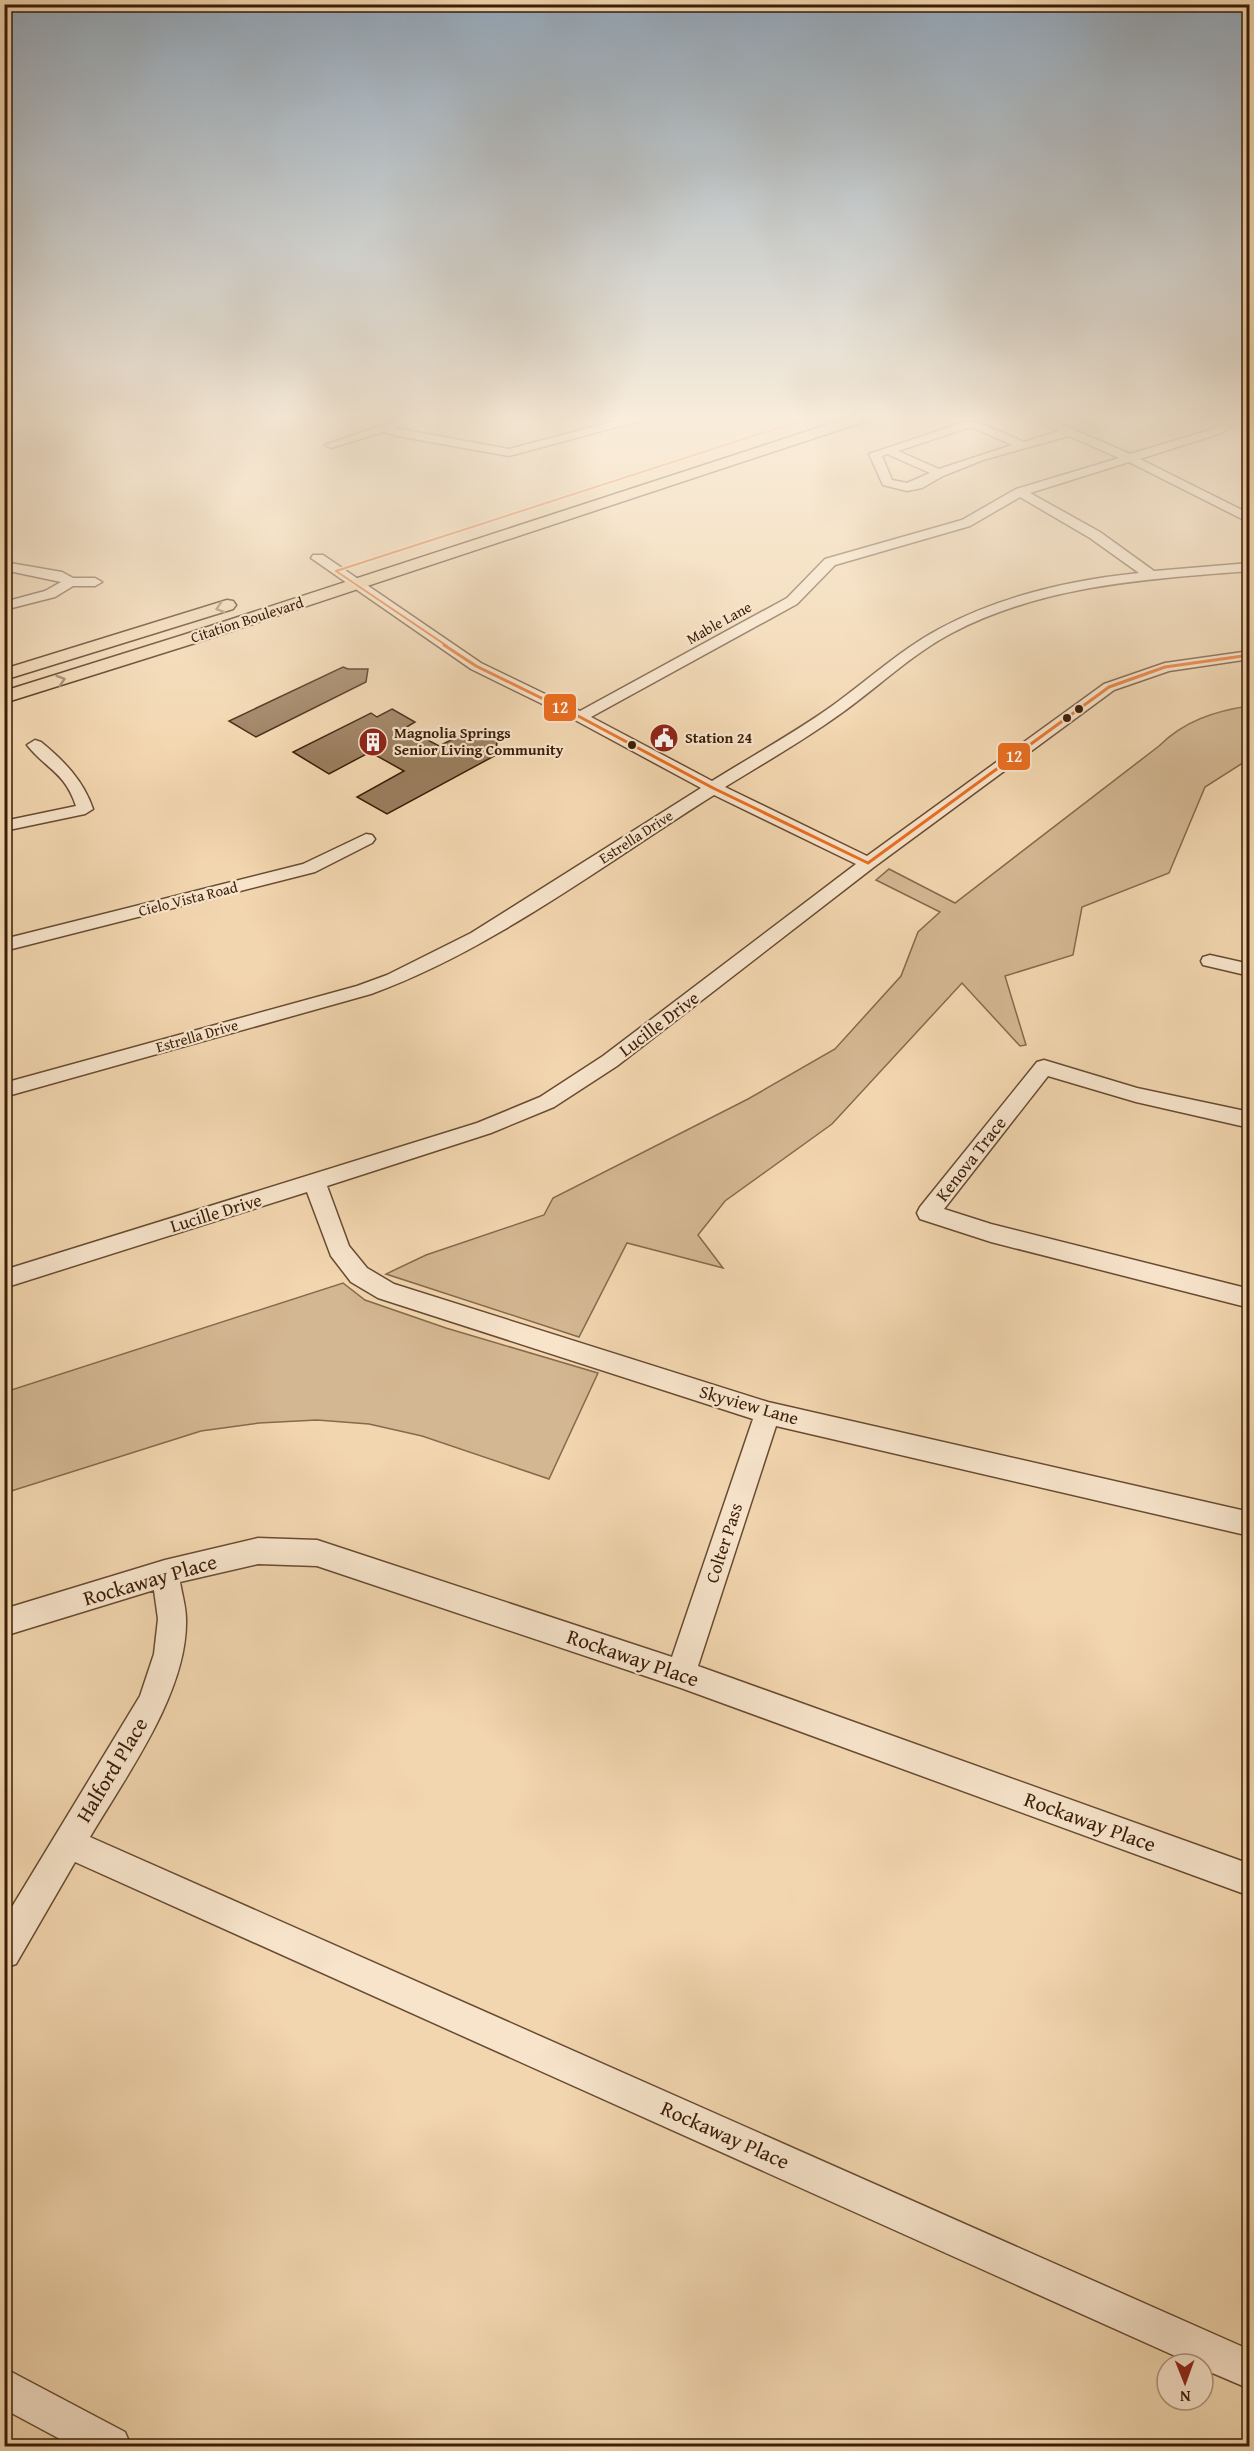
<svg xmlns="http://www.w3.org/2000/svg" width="1254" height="2451" viewBox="0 0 1254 2451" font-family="'Gentium Book Plus',serif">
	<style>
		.green { fill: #d3b792; stroke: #866a4c; stroke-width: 1.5 }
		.building { fill: #9a7d5e; stroke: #3a1d07; stroke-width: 1.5 }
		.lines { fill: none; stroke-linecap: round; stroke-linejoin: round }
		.minor-casing { stroke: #684b31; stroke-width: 3 }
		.major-casing { stroke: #3a1d07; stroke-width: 3 }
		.minor { fill: #f7e4cb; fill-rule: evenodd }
		.major { fill: #f2d6af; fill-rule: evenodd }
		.bus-1-far1-casing { stroke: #f7e4cb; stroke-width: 4.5 }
		.bus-1-casing { stroke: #f7e4cb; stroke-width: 6 }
		.bus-1-far1 { stroke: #eb6e20; stroke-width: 2 }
		.bus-1 { stroke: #eb6e20; stroke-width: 3 }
		.oneway { stroke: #967a5b }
		.bus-dot { fill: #3a1d07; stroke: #f7e4cb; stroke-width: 2 }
		.labels { text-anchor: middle; stroke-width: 4.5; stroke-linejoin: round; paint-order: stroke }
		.far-street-label { font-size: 15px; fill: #3a1d07; stroke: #f7e4cb }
		.far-poi-label { font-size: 15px; font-weight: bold; fill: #3a1d07; stroke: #f7e4cb; text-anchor: start }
		.street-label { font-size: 18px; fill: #3a1d07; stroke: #f7e4cb }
		.near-street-label { font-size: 21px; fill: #3a1d07; stroke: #f7e4cb }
		.line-badge { stroke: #f7e4cb; stroke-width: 2 }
		.badge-label { font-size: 16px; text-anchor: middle; font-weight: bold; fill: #fff }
	</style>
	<rect width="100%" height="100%" fill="#f2d6af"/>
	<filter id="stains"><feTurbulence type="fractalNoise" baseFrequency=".00333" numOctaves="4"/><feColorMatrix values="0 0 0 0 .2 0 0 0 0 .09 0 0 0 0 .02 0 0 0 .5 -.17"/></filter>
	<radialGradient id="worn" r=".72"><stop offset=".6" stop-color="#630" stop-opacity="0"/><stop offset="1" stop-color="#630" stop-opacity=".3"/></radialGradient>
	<path class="green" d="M1249,706V759L1205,787L1169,873L1082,907L1073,955L1005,976L1026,1045L1020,1046L962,983L832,1124L725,1201L698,1235L723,1268L627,1243L579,1337L386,1274L426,1255L544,1215L553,1198L748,1099L835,1049L901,976L918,932L940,912L876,880L889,869L955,903L1159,746C1184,721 1215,711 1249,706Z
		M343,1283L365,1300L446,1328L598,1373L549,1479L422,1436L369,1424L317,1420L259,1423L201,1431L5,1493V1392Z"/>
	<path class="building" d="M343,667L348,669H368L366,682L256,737L229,721Z
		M392,709L415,722L405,728L439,746L461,735L490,737L497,740L496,755L387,814L357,797L404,771L370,752L329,774L293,752L371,713L377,717Z"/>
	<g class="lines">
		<g class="minor-casing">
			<path id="minor" d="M407,417H423L394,428L509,449L631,417H648L646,419L509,456L397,436L383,432L331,448L325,445Z
				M1030,417H1045L1130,454L1216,428L1229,417H1240L1224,432L1140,459L1250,514V523L1129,462L1030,493L1100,532L1154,571L1250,563V571C1147,579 1042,585 950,634C911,655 879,686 843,712C806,739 764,763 725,787L867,856L1104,684L1165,663L1250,651V659L1169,671L1114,690L874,867L617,1066L554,1107L491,1133L327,1186L349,1246L367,1268L394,1284L768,1402L1250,1512V1536L776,1426L698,1666L1250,1864V1896L681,1688L317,1566L258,1564L180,1582C182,1594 186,1607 186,1619C188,1692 126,1776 90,1837L1250,2350V2389L1203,2369V2364H1193L75,1862L16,1964L4,1968V1920L140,1696L154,1654L158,1619L154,1590L4,1636V1609L165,1560L258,1538L317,1540L672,1657L753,1419L378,1298L351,1282L331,1256L307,1192L4,1288V1270L477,1123L540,1097L603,1056L856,864L714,795C604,864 492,950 371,994L4,1097V1083L357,986L387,975L471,933L701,788L575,720L471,669L311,558L313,555H323L481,663L580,711L787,598L825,559L962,520L1016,489L1119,458L1069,436L983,460L943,476L922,488L907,491L883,485L869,454L965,422L980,423L1024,442L1059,431ZM967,428H974L1012,445L939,469L898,451ZM887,454L930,473L907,483L892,480L882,456ZM1020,497L1090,538L1139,573C1071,580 1000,596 939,629C900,650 868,680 832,706C794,733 752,756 712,781L591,717L797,604L835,565L970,526Z
				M4,562L62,572L73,578H95L102,582L95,586H73L55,597L4,610V602L45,591L61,582L4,570Z
				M35,740L41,742C64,761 83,780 93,809L85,814L4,831V821L76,806C65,772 46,769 27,745Z
				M366,834L372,835L375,839L372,843L315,872L4,951V939L303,864Z
				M1210,955L1250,964V976L1203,965L1201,961L1203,957Z
				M1044,1060L1137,1088L1250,1112V1128L1136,1102L1048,1076L944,1209L991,1224L1250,1289V1308L991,1242L920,1219L917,1213L920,1207L1037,1062Z
				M4,2368L125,2432L131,2446H73L4,2409Z"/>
		</g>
		<g class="major-casing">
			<path id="major" d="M851,417H871L869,420L195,643L4,703V691L183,635Z
				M227,600L233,601L236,605L233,609L4,680V669Z"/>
		</g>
		<use href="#minor" class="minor"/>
		<use href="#major" class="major"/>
		<g class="bus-1-far1-casing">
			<path id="bus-1-far1" d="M336,571L447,646
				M336,571L812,417"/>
		</g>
		<g class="bus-1-casing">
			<path id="bus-1" d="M444,645L476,666L580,717L713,788L868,863L1109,687L1165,667L1250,655"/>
		</g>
		<use href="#bus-1-far1" class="bus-1-far1"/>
		<use href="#bus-1" class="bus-1"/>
	</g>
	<defs><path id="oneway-chevron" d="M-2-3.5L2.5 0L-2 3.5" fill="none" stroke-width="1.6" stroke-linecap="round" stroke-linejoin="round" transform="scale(1.5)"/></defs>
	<g class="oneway">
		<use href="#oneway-chevron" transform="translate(220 608) rotate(162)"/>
		<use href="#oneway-chevron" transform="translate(61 680) rotate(-18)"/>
	</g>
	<linearGradient id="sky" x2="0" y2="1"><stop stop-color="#93a8ba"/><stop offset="0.55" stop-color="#f9eddb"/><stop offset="1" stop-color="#f9eddb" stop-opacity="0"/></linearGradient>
	<rect width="1254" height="760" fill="url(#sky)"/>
	<defs>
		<g id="civic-disc" transform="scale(1.5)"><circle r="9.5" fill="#8f2418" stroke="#f7e4cb"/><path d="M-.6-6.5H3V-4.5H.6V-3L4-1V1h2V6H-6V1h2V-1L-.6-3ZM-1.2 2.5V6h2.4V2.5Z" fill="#fff"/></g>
		<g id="building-disc" transform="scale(1.5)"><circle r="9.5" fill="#8f2418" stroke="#f7e4cb"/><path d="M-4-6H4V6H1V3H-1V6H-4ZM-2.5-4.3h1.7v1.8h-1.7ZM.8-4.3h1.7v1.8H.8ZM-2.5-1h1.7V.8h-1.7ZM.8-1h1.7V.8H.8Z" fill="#fff"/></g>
	</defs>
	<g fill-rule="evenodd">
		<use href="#civic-disc" x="664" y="738"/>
		<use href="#building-disc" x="373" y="742"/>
	</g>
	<g class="bus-dot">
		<circle cx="1079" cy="709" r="5"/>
		<circle cx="1067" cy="718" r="5"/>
		<circle cx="632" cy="745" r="5"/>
	</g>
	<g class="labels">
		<g class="far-street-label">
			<text transform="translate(247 620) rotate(-18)" y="5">Citation Boulevard</text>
			<text transform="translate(719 623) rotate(-29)" y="5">Mable Lane</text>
			<text transform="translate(636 837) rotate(-33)" y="5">Estrella Drive</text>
			<text transform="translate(188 899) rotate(-14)" y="5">Cielo Vista Road</text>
			<text transform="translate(197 1036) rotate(-16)" y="5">Estrella Drive</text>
		</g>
		<g class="far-poi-label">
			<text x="394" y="738">Magnolia Springs<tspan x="394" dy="17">Senior Living Community</tspan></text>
			<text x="685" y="743">Station 24</text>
		</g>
		<g class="street-label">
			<text transform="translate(659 1024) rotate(-37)" y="6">Lucille Drive</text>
			<text transform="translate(971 1159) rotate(-52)" y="6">Kenova Trace</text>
			<text transform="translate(216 1213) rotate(-17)" y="6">Lucille Drive</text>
			<text transform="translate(749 1405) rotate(16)" y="6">Skyview Lane</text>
			<text transform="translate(724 1543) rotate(-72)" y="6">Colter Pass</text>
		</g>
		<g class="near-street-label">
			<text transform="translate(150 1580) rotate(-16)" y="7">Rockaway Place</text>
			<text transform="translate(633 1658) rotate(19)" y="7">Rockaway Place</text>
			<text transform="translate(112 1770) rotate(-59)" y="7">Halford Place</text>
			<text transform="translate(1090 1822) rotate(20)" y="7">Rockaway Place</text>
			<text transform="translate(725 2135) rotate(24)" y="7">Rockaway Place</text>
		</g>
	</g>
	<g class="line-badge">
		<rect x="543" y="693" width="34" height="29" rx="6" fill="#eb6e20"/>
		<rect x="997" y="742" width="34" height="29" rx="6" fill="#eb6e20"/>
	</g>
	<g class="badge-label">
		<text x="560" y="713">12</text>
		<text x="1014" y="762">12</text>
	</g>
	<rect width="1254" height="2451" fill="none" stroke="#f2d6af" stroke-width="24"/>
	<rect x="6" y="6" width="1242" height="2439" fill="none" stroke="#3a1d07" stroke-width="3"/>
	<rect x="12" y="12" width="1230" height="2427" fill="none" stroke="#3a1d07" stroke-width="1.5"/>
	<g transform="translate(1185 2382) rotate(179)"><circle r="28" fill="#f7e4cb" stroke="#ab947d" stroke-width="1.5"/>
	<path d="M0-4.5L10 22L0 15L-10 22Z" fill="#8f2418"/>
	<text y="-9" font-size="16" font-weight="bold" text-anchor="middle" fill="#3a1d07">N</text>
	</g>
	<rect width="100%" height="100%" filter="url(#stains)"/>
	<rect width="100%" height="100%" fill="url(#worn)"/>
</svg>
